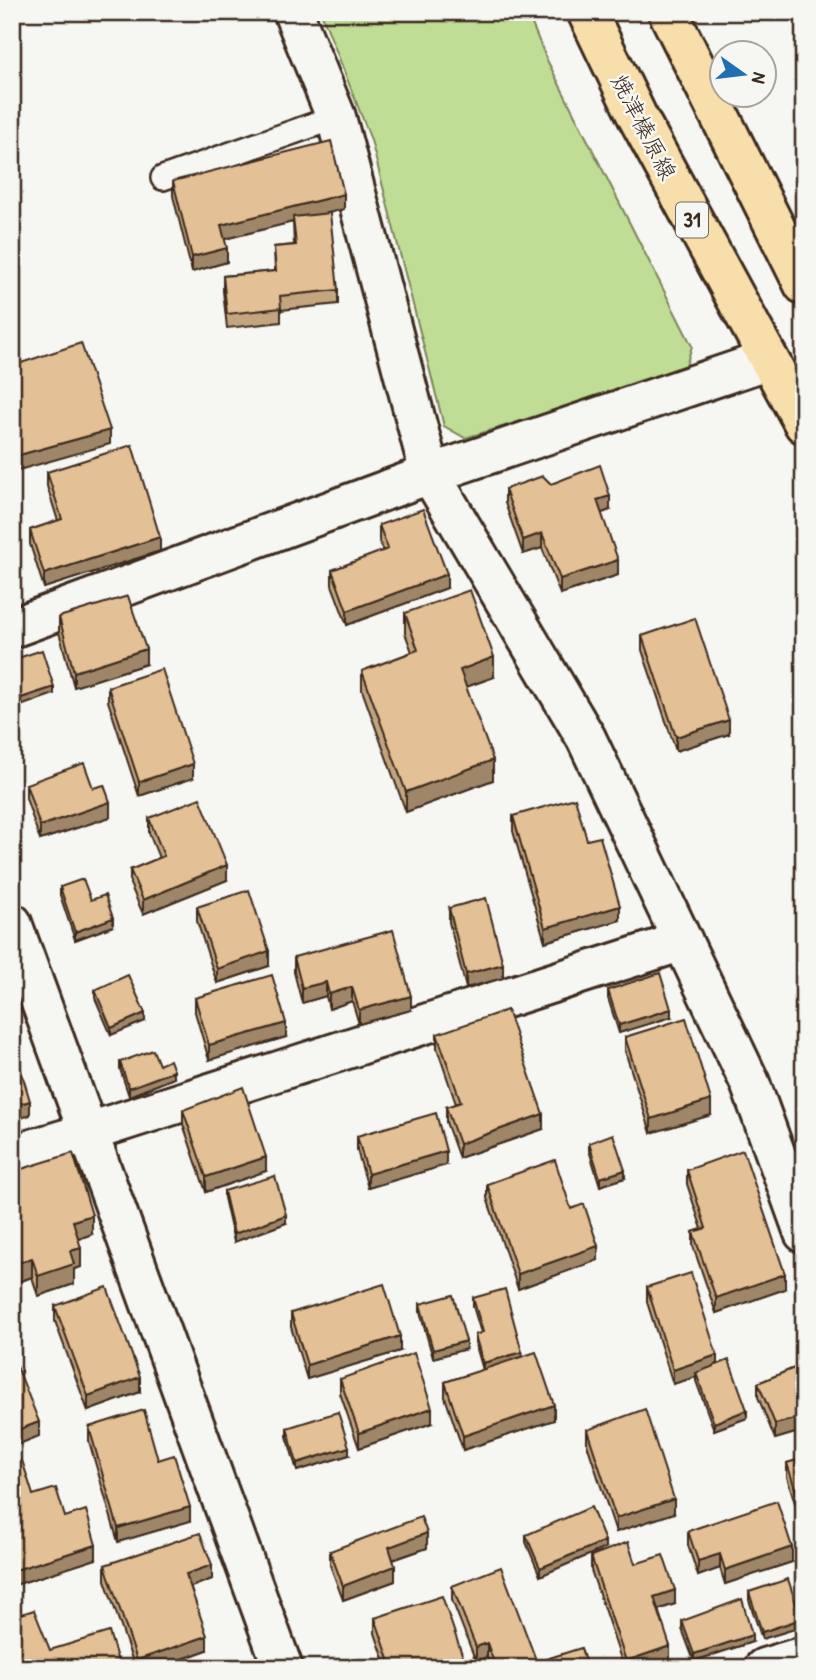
<svg xmlns="http://www.w3.org/2000/svg" width="816" height="1680" viewBox="0 0 816 1680" font-family="'Patrick Hand','Klee One',sans-serif">
	<style>
		.green { fill: #bfdd95; stroke: #7d845a; stroke-width: 2 }
		.lines { fill: none; stroke-linecap: round; stroke-linejoin: round }
		.service-casing { stroke: #3b2a1e; stroke-width: 28 }
		.minor-casing { stroke: #3b2a1e; stroke-width: 44 }
		.tertiary-casing { stroke: #3b2a1e; stroke-width: 44 }
		.primary-casing { stroke: #3b2a1e; stroke-width: 44 }
		.service { stroke: #f6f6f2; stroke-width: 23 }
		.minor { stroke: #f6f6f2; stroke-width: 38 }
		.tertiary { stroke: #f6f6f2; stroke-width: 38 }
		.primary { stroke: #f8deab; stroke-width: 38 }
		.wall { fill: #c3a580; stroke: #3b2a1e; stroke-width: 2 }
		.shaded-wall { fill: #9f8668; stroke: #3b2a1e; stroke-width: 2 }
		.building { fill: #e3c095; stroke: #3b2a1e; stroke-width: 2 }
		.labels { text-anchor: middle; stroke-width: 5; stroke-linejoin: round; paint-order: stroke }
		.shield { fill: #f6f6f2; stroke: #73675e; stroke-width: 2 }
		.shield-label { font-size: 21px; font-weight: bold; fill: #3b2a1e }
		.street-label { font-size: 23px; fill: #3b2a1e; stroke: #f6f6f2 }
	</style>
	<rect width="100%" height="100%" fill="#f6f6f2"/>
	<filter id="ink" filterUnits="userSpaceOnUse"><feTurbulence type="fractalNoise" baseFrequency=".0143" numOctaves="2"/><feDisplacementMap in="SourceGraphic" scale="14" xChannelSelector="R" yChannelSelector="G"/><feConvolveMatrix kernelMatrix="1 2 1 2 8 2 1 2 1" color-interpolation-filters="sRGB"/></filter>
	<g filter="url(#ink)">
		<path class="green" d="M321,12H527L547,60L692,346L684,372L465,438L444,426L371,140Z"/>
		<g class="lines">
			<g class="service-casing">
				<path id="service" d="M163,178L336,117"/>
			</g>
			<g class="minor-casing">
				<path id="minor" d="M767,360L430,474L586,738L750,1083L804,1233
					M12,628L430,474L336,117L293,12
					M12,1155L89,1132L683,941
					M764,1668L804,1656"/>
			</g>
			<g class="tertiary-casing">
				<path id="tertiary" d="M12,923L283,1668"/>
			</g>
			<g class="primary-casing">
				<path id="primary" d="M587,12L637,116L804,424
					M668,12L804,285"/>
			</g>
			<use href="#service" class="service"/>
			<use href="#minor" class="minor"/>
			<use href="#tertiary" class="tertiary"/>
			<use href="#primary" class="primary"/>
		</g>
		<path class="wall" d="M173,181L344,209L322,214L338,290V304L281,310V322L227,328L223,291V276L275,271L274,247L294,245L293,222L224,239L227,262L192,272L173,196Z
			M47,472L160,551L44,588L30,544V530L58,521L47,486Z
			M551,484L610,510L601,513L618,575L560,594L542,548L523,554L505,503V489Z
			M379,525L447,588L347,625L332,585V570L383,551L379,540Z
			M405,613L494,677L466,687L493,780L406,812L362,690V671L412,652L405,633Z
			M59,617L146,664L74,687L59,632Z
			M642,636L729,734L676,751L642,650Z
			M108,687L193,778L139,796L108,701Z
			M26,784L93,788L110,817L40,840L26,798Z
			M513,816L587,840L620,920L545,942L513,831Z
			M149,818L227,880L143,914L130,884V870L159,858L149,833Z
			M60,887L91,900L113,926L75,940L60,895Z
			M197,907L269,966L217,983L197,921Z
			M449,908L503,978L466,988L449,922Z
			M294,957L411,1010L359,1024L352,1001L329,1009L326,996L302,1003L294,972Z
			M95,990L145,1021L111,1035L95,998Z
			M608,990L671,1017L619,1033L608,998Z
			M195,998L286,1037L209,1060L195,1012Z
			M437,1034L543,1129L459,1158L446,1122V1107L456,1104L437,1048Z
			M625,1037L711,1115L651,1133L625,1051Z
			M120,1062L159,1065L174,1078L129,1096L120,1069Z
			M183,1110L266,1171L206,1192L183,1124Z
			M357,1136L446,1165L368,1188L357,1150Z
			M589,1143L625,1178L600,1186L589,1150Z
			M687,1170L785,1289L716,1313L693,1246V1232L702,1229L687,1184Z
			M12,1172L92,1234L78,1239L81,1267L74,1269V1284L38,1296L32,1277L16,1283V1305L12,1306Z
			M487,1184L571,1209L598,1260L518,1289L487,1198Z
			M224,1191L286,1223L234,1242L224,1198Z
			M647,1287L717,1365L747,1418L714,1430L696,1381V1377L673,1384L647,1302Z
			M473,1298L522,1357L554,1420L463,1450L445,1397V1382L483,1370L475,1342V1335L481,1333L473,1306Z
			M420,1304L466,1349L433,1358L420,1312Z
			M55,1306L140,1392L88,1411L55,1321Z
			M291,1313L400,1351L307,1379L291,1327Z
			M804,1364V1436L802,1431L775,1439L758,1397V1383Z
			M340,1379L432,1423L359,1448L340,1393Z
			M89,1427L158,1460L190,1521L118,1542L89,1441Z
			M287,1428L349,1455L297,1471L287,1436Z
			M587,1430L674,1513L616,1532L587,1444Z
			M804,1458V1532L787,1477V1463Z
			M12,1463L33,1495L65,1517L96,1559L15,1585L12,1575Z
			M688,1531L792,1562L725,1584L720,1568L698,1576L688,1545Z
			M526,1535L605,1548L540,1576L526,1542Z
			M427,1548L393,1560L395,1581L343,1600L330,1565V1551Z
			M591,1556L635,1564L675,1604L658,1610L670,1660L648,1668H624L591,1570Z
			M105,1565L212,1579L190,1587L207,1650L157,1668H135L105,1580Z
			M804,1567V1586L802,1582V1568Z
			M452,1586L539,1668H491L487,1657L478,1661L481,1668H387L375,1633V1618L465,1663L475,1659L452,1600Z
			M749,1592L801,1627L762,1639L749,1600Z
			M682,1621L752,1642L694,1661L682,1629Z"/>
		<path class="shaded-wall" d="M344,194V209L221,240V225Z
			M227,248V262L192,272V257Z
			M110,430V444L12,472V457Z
			M610,496V510L597,515V500Z
			M542,533V548L523,554V540Z
			M160,537V551L44,588V574Z
			M618,560V575L560,594V579Z
			M447,574V588L347,625V611Z
			M146,649V664L74,687V672Z
			M494,657V677L460,689V670Z
			M54,687V694L12,709V701Z
			M729,720V734L676,751V737Z
			M493,760V780L406,812V792Z
			M193,764V778L139,796V782Z
			M110,802V817L40,840V826Z
			M227,865V880L143,914V900Z
			M620,906V920L545,942V928Z
			M113,918V926L75,940V932Z
			M269,951V966L217,983V969Z
			M503,964V978L466,988V974Z
			M326,982V996L302,1003V988Z
			M352,987V1001L329,1009V994Z
			M411,996V1010L359,1024V1010Z
			M671,1009V1017L619,1033V1025Z
			M145,1013V1021L111,1035V1028Z
			M286,1023V1037L209,1060V1045Z
			M174,1071V1078L129,1096V1088Z
			M711,1100V1115L651,1133V1119Z
			M30,1101V1115L12,1121V1106Z
			M543,1114V1129L459,1158V1144Z
			M446,1151V1165L368,1188V1174Z
			M266,1157V1171L206,1192V1177Z
			M625,1170V1178L600,1186V1178Z
			M92,1215V1234L73,1241V1221Z
			M286,1215V1223L234,1242V1234Z
			M598,1246V1260L518,1289V1274Z
			M81,1248V1267L74,1269V1284L38,1296V1276L70,1251Z
			M32,1258V1277L12,1284V1265Z
			M785,1274V1289L716,1313V1298Z
			M16,1285V1305L12,1306V1287Z
			M400,1336V1351L307,1379V1365Z
			M466,1341V1349L433,1358V1350Z
			M522,1352V1359L483,1371V1363Z
			M717,1355V1370L696,1373V1377L673,1384V1370Z
			M140,1377V1392L88,1411V1396Z
			M554,1405V1420L463,1450V1436Z
			M432,1408V1423L359,1448V1433Z
			M747,1410V1418L714,1430V1423Z
			M802,1417V1431L775,1439V1424Z
			M39,1422V1436L12,1447V1432Z
			M349,1447V1455L297,1471V1463Z
			M674,1499V1513L616,1532V1518Z
			M190,1507V1521L118,1542V1528Z
			M427,1533V1548L389,1561V1547Z
			M605,1541V1548L540,1576V1568Z
			M96,1545V1559L15,1585V1570Z
			M792,1547V1562L725,1584V1570Z
			M720,1554V1568L698,1576V1561Z
			M212,1565V1579L186,1589V1574Z
			M395,1566V1581L343,1600V1586Z
			M675,1590V1604L654,1611V1597Z
			M801,1619V1627L762,1639V1632Z
			M752,1635V1642L694,1661V1654Z
			M207,1636V1650L157,1668H137V1660Z
			M487,1643V1657L476,1661V1647Z
			M670,1646V1660L648,1668H626V1661Z"/>
		<path class="building" d="M331,141L344,194L221,225L227,248L192,257L173,181Z
			M330,213L338,290L280,296L281,308L227,314L223,276L276,271L274,247L296,245L293,217Z
			M81,343L110,430L12,457V366Z
			M132,445L160,537L44,574L30,530L62,519L47,472Z
			M600,465L610,496L597,500L618,560L560,579L542,533L523,540L505,489L543,476L551,484Z
			M423,509L447,574L347,611L332,570L388,549L379,525Z
			M470,590L494,657L460,670L493,760L406,792L362,671L418,650L405,613Z
			M128,596L146,649L74,672L59,617Z
			M695,618L729,720L676,737L642,636Z
			M42,650L54,687L12,701V660Z
			M162,669L193,764L139,782L108,687Z
			M84,763L93,788L104,785L110,802L40,826L26,784Z
			M200,798L227,865L143,900L130,870L164,856L149,818Z
			M575,798L587,840L600,837L620,906L545,928L513,816Z
			M83,879L91,900L105,895L113,918L75,932L60,887Z
			M249,890L269,951L217,969L197,907Z
			M486,898L503,964L466,974L449,908Z
			M393,930L411,996L359,1010L352,987L329,994L326,982L302,988L294,957Z
			M660,973L671,1009L619,1025L608,990Z
			M128,975L145,1013L111,1028L95,990Z
			M272,975L286,1023L209,1045L195,998Z
			M507,1010L543,1114L459,1144L446,1107L461,1102L437,1034Z
			M686,1018L711,1100L651,1119L625,1037Z
			M12,1040L30,1101L12,1106Z
			M153,1050L159,1065L170,1060L174,1071L129,1088L120,1062Z
			M243,1087L266,1157L206,1177L183,1110Z
			M436,1113L446,1151L368,1174L357,1136Z
			M613,1134L625,1170L600,1178L589,1143Z
			M743,1150L785,1274L716,1298L693,1232L706,1228L687,1170Z
			M73,1153L92,1215L73,1221L81,1248L70,1251L74,1264L38,1276L32,1258L12,1265V1172Z
			M555,1160L571,1209L584,1204L598,1246L518,1274L487,1184Z
			M275,1176L286,1215L234,1234L224,1191Z
			M12,1273L16,1285L12,1287Z
			M691,1273L717,1355L673,1370L647,1287Z
			M384,1284L400,1336L307,1365L291,1313Z
			M107,1287L140,1377L88,1396L55,1306Z
			M505,1289L522,1352L483,1363L475,1335L483,1332L473,1298Z
			M453,1295L466,1341L433,1350L420,1304Z
			M536,1352L554,1405L463,1436L445,1382Z
			M414,1353L432,1408L359,1433L340,1379Z
			M14,1359L39,1422L12,1432V1360Z
			M729,1360L747,1410L714,1423L696,1373Z
			M804,1364V1422L802,1417L775,1424L758,1383Z
			M645,1409L674,1499L616,1518L587,1430Z
			M144,1410L158,1460L174,1455L190,1507L118,1528L89,1427Z
			M338,1412L349,1447L297,1463L287,1428Z
			M804,1458V1517L787,1463Z
			M22,1460L33,1495L56,1488L65,1517L86,1510L96,1545L15,1570L12,1561V1463Z
			M777,1501L792,1547L725,1570L720,1554L698,1561L688,1531Z
			M591,1507L605,1541L540,1568L526,1535Z
			M421,1517L427,1533L389,1547L395,1566L343,1586L330,1551Z
			M200,1533L212,1565L186,1574L207,1636L137,1660L105,1565Z
			M628,1542L635,1564L663,1555L675,1590L654,1597L670,1646L626,1661L591,1556Z
			M501,1567L539,1668H496L487,1643L476,1647L452,1586Z
			M788,1579L801,1619L762,1632L749,1592Z
			M442,1596L465,1663L477,1658L481,1668H392L375,1618Z
			M742,1599L752,1635L694,1654L682,1621Z
			M34,1610L50,1650L109,1632L120,1668H12V1617Z
			M581,1648L587,1668H542L540,1661Z"/>
	</g>
	<g class="labels">
		<rect class="shield" x="676" y="202.5" width="32" height="35" rx="5"/>
		<g class="shield-label">
			<text x="692" y="227">31</text>
		</g>
		<g class="street-label">
			<text transform="translate(644 127) rotate(63)" y="8">焼津榛原線</text>
		</g>
	</g>
	<rect width="816" height="1680" fill="none" stroke="#f6f6f2" stroke-width="42"/>
	<rect x="21" y="21" width="774" height="1638" fill="none" stroke="#3b2a1e" stroke-width="2.5" filter="url(#ink)"/>
	<g transform="translate(743 74) rotate(104)"><circle r="33" fill="#f6f6f2" stroke="#aba49d" stroke-width="2"/>
	<path d="M0-5L12 26L0 18L-12 26Z" fill="#1f6fb2"/>
	<text y="-10" font-size="19" font-weight="bold" text-anchor="middle" fill="#3b2a1e">N</text>
	</g>
</svg>
